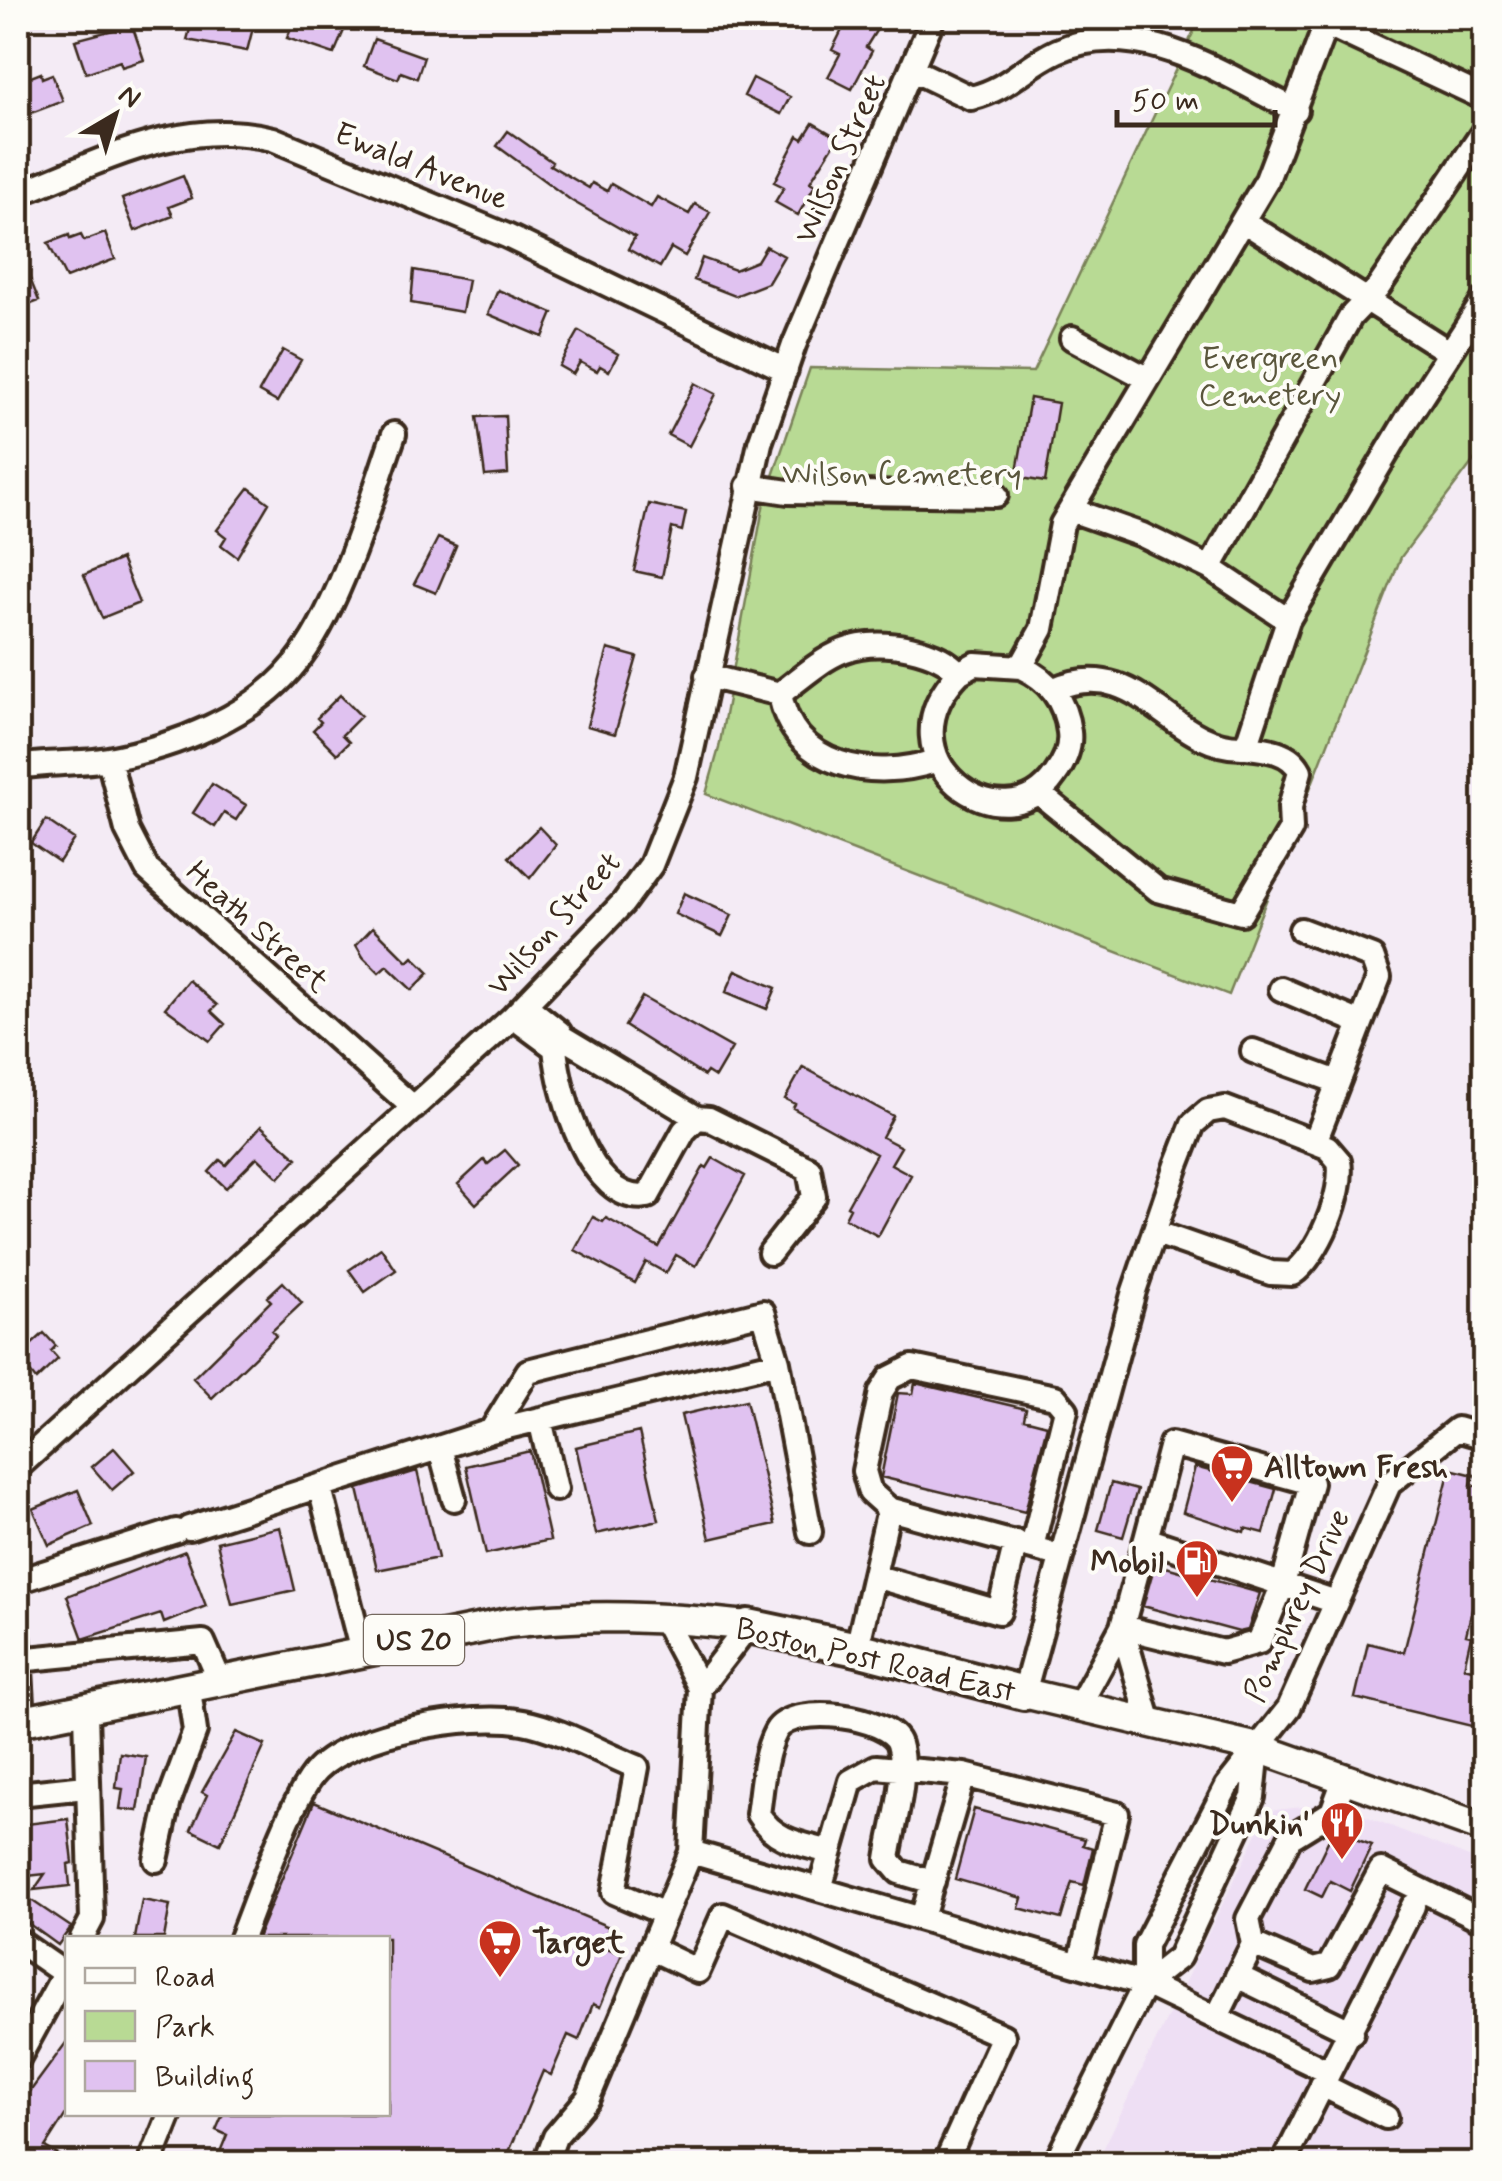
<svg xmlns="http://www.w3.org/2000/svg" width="1502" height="2181" viewBox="0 0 1502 2181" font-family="Mynerve,sans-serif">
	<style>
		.built { fill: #eedff4 }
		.green { fill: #b8da94; stroke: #7a8259; stroke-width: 2.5 }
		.building { fill: #e0c2f0; stroke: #3b2a1e; stroke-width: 2.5 }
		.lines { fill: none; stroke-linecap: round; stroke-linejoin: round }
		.minor-casing { stroke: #3b2a1e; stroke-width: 30 }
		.major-casing { stroke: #3b2a1e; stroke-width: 35 }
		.highway-casing { stroke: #3b2a1e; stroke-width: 40 }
		.minor { stroke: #fdfcf7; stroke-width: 22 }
		.major { stroke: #fdfcf7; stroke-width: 28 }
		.highway { stroke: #fdfcf7; stroke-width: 32 }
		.labels { text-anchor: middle; stroke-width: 8; stroke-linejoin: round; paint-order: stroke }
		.shield { fill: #fdfcf7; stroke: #75695f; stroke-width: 2.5 }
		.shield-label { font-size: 30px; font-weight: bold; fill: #3b2a1e }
		.street-label { font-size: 32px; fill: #3b2a1e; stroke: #fdfcf7 }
		.park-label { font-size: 32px; fill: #5a563c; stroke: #fdfcf7 }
		.poi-label { font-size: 32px; font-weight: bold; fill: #3b2a1e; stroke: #fdfcf7; text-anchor: start }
	</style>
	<rect width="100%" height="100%" fill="#f4ebf5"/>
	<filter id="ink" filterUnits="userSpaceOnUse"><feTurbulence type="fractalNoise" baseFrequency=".01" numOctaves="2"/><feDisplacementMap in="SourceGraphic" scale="20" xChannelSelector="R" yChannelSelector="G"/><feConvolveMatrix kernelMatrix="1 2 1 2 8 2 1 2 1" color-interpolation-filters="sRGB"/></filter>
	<g filter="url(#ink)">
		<path class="built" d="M1318,1805L1355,1812L1484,1863V2163L1096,2164L1268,1811Z"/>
		<path class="green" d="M1200,18H1484V447L1401,557L1229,995L706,794L719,748L764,502L810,368L1033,372Z"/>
		<path class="building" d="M193,18H226L254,24L247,51L187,40Z
			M296,18H319L345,28L334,54L287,38Z
			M848,18H884L866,47L872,51L852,89L828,77L840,54L832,50Z
			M132,25L144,60L122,67L120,61L86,73L75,40Z
			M374,39L424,57L417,78L401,72L398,79L364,66Z
			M41,73L42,78L52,74L63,101L18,118V82Z
			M753,78L790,97L781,114L744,96Z
			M813,123L838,138L810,182L815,185L798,215L775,202L784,187L774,182L798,136L803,139Z
			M508,131L552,162L550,165L589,188L592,183L607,191L611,184L651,207L657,197L689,214L695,204L710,212L685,256L671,248L660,267L628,249L635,237L572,201L497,146Z
			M183,176L192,198L169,207L173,216L135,231L122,199Z
			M105,233L115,259L66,278L48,243L69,235L70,239L81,235L84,241Z
			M766,246L784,256L768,283L735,296L694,280L702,258L735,270L757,261Z
			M18,249L39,301L18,309Z
			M414,270L468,280L462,312L411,303Z
			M498,290L553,313L543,337L488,314Z
			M579,331L618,354L609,371L600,366L597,371L580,362L573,374L559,366Z
			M283,350L301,360L277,402L259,392Z
			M695,383L716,394L689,446L668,435Z
			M1030,398L1058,403L1045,482L1016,477Z
			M505,416L508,474L485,476L477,417Z
			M249,488L269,503L237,557L221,545L226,537L217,530Z
			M649,504L686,512L682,531L672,528L662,577L634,571Z
			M438,538L456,546L436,593L414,584Z
			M121,559L139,603L102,618L84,575Z
			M608,649L637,657L615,734L587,726Z
			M340,695L361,716L342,735L349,742L337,754L313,730L321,722L317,718Z
			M212,784L246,805L236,820L224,813L215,827L193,813Z
			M46,820L74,839L59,862L31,843Z
			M539,827L556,845L530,878L509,857Z
			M684,893L732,915L722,936L675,914Z
			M373,927L408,962L413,957L429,973L412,990L387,966L379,973L363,957L356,945Z
			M736,970L776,988L767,1009L726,992Z
			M188,980L217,1005L211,1011L225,1024L210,1041L165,1008Z
			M642,997L732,1048L715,1077L707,1072L704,1076L625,1026Z
			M803,1067L893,1116L882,1137L901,1147L891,1164L911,1175L878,1236L845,1218L850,1208L847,1206L876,1154L793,1108L795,1104L785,1099Z
			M261,1126L297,1158L279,1178L257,1157L226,1188L209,1172L220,1160L226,1165Z
			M505,1150L518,1165L476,1204L458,1184L484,1160L488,1164Z
			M713,1158L745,1176L696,1266L676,1255L666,1273L646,1262L635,1283L575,1250L593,1217L603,1222L606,1218L659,1247L704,1166L707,1168Z
			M381,1248L396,1270L365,1292L349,1270Z
			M283,1282L302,1303L272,1331L276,1336L212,1398L193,1378L271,1301L267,1297Z
			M44,1333L56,1346L51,1351L58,1359L36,1380L18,1357Z
			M915,1383L1026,1409L1024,1419L1047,1425L1025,1512L881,1477L898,1393L913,1394Z
			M746,1400L775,1524L710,1539L681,1415Z
			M639,1432L659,1520L596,1534L576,1447Z
			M114,1448L134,1471L112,1490L92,1467Z
			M530,1451L550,1540L486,1554L466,1466Z
			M1195,1467L1276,1489L1264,1533L1245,1528L1244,1532L1183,1512Z
			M1450,1469L1474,1475L1471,1485L1480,1487L1474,1510L1484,1513V1584L1482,1594L1476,1593L1466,1635L1471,1636L1464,1667L1484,1672V1729L1355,1698L1368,1643L1404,1652Z
			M417,1471L438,1558L377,1570L358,1489Z
			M1111,1483L1137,1490L1123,1537L1098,1530Z
			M78,1490L93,1526L49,1545L33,1509Z
			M280,1527L295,1590L232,1604L217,1542Z
			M185,1551L206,1606L164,1623L161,1614L83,1639L67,1596Z
			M1155,1564L1260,1593L1248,1630L1239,1632L1143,1606Z
			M236,1732L265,1745L220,1844L191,1830L207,1795L202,1792Z
			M120,1753L146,1757L138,1811L120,1809L123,1789L116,1788Z
			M314,1802L609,1927L602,1946L622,1954L600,2007L593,2004L579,2040L568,2035L551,2075L543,2071L504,2164H215L227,2135L216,2130L223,2114H388V1938H257Z
			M974,1809L1085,1839L1083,1845L1093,1848L1084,1885L1072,1882L1061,1919L1019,1908L1022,1898L955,1879Z
			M68,1819L73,1863L68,1864L70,1886L34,1890L45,1874L18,1877V1825Z
			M1333,1831L1372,1845L1350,1891L1330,1881L1322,1897L1305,1889Z
			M28,1898L71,1927L58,1945L18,1916Z
			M142,1900L170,1905L164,1938H135Z
			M68,2040V2111L45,2147L74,2164H18V2092L26,2097Z"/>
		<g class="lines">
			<g class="minor-casing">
				<path id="minor" d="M913,70L971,98C1009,89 1024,66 1057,51C1138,14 1225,76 1296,110
					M18,194C100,162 182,116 273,139L507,236L786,370
					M1243,221L1449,352
					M1072,338L1148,379
					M748,486L788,492L996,495
					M1071,510L1142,535L1210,568
					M1288,620L1407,419L1484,300
					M959,673L975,664L1021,667
					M707,676L780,694
					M1054,689C1141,652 1169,751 1246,747
					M109,759L127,830L147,869L414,1108
					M935,761C873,781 793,768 780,694C826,658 848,635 910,648C928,652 947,659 959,673C876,759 1004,850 1055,775C1064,763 1071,747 1069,732C1065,700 1049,680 1021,667L1042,629L1062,524L1267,180L1326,24L1484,98
					M18,767C48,762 79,764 108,759C174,747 253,717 295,664C340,609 370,502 394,434
					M1040,794L1158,890L1241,913L1291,829L1290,807L1300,771C1290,751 1267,749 1246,747L1288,620L1210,568L1351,316L1378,288L1484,131
					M1301,930L1372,957L1379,977L1315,1142
					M1281,989L1361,1023
					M513,1017L555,1048L562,1037L559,1032L525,1005
					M562,1037L697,1118
					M555,1048C559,1093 590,1206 648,1196L684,1131L697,1118L709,1119L809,1169L814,1197L770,1253
					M1253,1051L1338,1082
					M778,1362L810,1532
					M540,1419L556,1489
					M440,1448L454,1499
					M18,1467L513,1017L623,903L651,865L686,777L760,443L794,345L933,18
					M320,1488L362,1652
					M889,1509L870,1492L864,1471L881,1392L890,1378L912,1367L1055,1397L1066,1410L1032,1547
					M189,1528L491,1431L778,1362L763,1312L528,1371L491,1431
					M874,1576L999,1612L1016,1542
					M18,1581L176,1531
					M1122,1627L1223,1652L1259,1642L1283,1584L1311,1483L1171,1444L1146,1539
					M1122,1627L1150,1723
					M18,1635L23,1721
					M857,1649L889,1509L1047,1552
					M18,1660L203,1642L221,1683
					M700,1688L748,1626
					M1024,1693L1134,1291L1177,1165L1193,1124L1208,1111L1225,1108L1327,1147L1339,1161C1345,1192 1318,1257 1292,1274L1271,1273L1154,1232
					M1079,1706L1122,1627L1146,1539L1336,1602
					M18,1794L86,1787
					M691,1852L1145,1984L1329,2072L1283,2164
					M830,1852C801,1844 775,1842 758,1814C762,1789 763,1755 776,1731C793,1702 890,1716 899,1744C909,1779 893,1823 888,1859L899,1872L933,1882
					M156,1860L169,1801L195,1731L189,1690
					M820,1889L851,1781L876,1767L964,1775
					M922,1918L964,1775L1117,1814L1080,1963
					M82,1938L92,1919L86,1712
					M241,1938C256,1901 292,1795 317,1770C354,1732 472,1712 523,1722C561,1729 601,1753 637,1767L614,1892L665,1914
					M18,1941L64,1973
					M1253,1944L1313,1970L1329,1966L1381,1870L1484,1921
					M650,1948L698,1971L723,1915L1003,2036L945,2164
					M1237,1976L1352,2032
					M1145,1984V1945L1227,1786L1289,1708L1389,1484L1457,1429L1484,1437
					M1217,2017L1253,1944L1248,1919L1290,1838L1332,1812L1345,1777
					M18,2059L68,1967
					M1329,2072L1413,1906
					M1322,2085L1386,2117
					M150,2164L170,2114
					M545,2164L555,2137L588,2098L691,1852L700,1688L663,1618
					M1055,2164L1145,1984L1179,1957L1253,1797L1258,1748"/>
			</g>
			<g class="major-casing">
				<path id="major" d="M1024,1693L1258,1748L1484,1828
					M18,1722L508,1623C588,1613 667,1617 748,1626"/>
			</g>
			<g class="highway-casing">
				<path id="highway" d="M748,1626L857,1649L1024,1693"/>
			</g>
			<use href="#minor" class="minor"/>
			<use href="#major" class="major"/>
			<use href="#highway" class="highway"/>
		</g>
	</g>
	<defs>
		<g id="supermarket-pin" transform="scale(2.25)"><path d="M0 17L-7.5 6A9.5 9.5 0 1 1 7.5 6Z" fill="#c8321e" stroke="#fdfcf7"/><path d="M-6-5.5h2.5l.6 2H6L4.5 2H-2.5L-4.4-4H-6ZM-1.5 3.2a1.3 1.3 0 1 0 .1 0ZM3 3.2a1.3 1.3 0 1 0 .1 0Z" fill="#fff"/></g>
		<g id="fuel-pin" transform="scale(2.25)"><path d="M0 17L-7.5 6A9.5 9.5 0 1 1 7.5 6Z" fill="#c8321e" stroke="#fdfcf7"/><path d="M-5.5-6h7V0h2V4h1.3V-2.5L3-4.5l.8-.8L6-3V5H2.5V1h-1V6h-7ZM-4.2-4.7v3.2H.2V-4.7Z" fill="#fff"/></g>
		<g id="restaurant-pin" transform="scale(2.25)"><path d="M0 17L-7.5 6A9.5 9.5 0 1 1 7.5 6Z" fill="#c8321e" stroke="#fdfcf7"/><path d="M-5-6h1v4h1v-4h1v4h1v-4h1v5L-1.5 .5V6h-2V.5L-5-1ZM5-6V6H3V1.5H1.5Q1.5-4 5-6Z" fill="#fff"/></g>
	</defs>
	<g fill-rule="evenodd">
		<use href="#supermarket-pin" x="1232" y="1466"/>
		<use href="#fuel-pin" x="1197" y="1561"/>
		<use href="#restaurant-pin" x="1342" y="1823"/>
		<use href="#supermarket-pin" x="500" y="1941"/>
	</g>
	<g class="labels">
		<rect class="shield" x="364" y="1615" width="100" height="50" rx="8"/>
		<g class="shield-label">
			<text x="414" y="1650">US 20</text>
		</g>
		<g class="street-label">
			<text transform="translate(839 158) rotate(-66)" y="11">Wilson Street</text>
			<text transform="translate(422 165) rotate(22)" y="11">Ewald Avenue</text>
			<text transform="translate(553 923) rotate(-48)" y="11">Wilson Street</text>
			<text transform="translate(258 926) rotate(42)" y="11">Heath Street</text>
			<text transform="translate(1296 1605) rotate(-65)" y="11">Pomphrey Drive</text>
			<text transform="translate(876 1659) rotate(13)" y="11">Boston Post Road East</text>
		</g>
		<g class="park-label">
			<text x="1270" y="368">Evergreen<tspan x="1270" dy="37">Cemetery</tspan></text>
			<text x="902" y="484">Wilson Cemetery</text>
		</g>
		<g class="poi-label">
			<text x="1264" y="1477">Alltown Fresh</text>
			<text x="1164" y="1572" text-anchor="end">Mobil</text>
			<text x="1310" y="1834" text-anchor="end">Dunkin'</text>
			<text x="532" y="1952">Target</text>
		</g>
	</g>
	<rect width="1502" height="2181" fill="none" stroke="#fdfcf7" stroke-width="60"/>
	<rect x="30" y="30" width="1442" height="2121" fill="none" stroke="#3b2a1e" stroke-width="4" filter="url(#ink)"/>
	<rect x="65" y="1936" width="325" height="180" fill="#fdfcf7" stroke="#afa8a0" stroke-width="2.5"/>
	<rect x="85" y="1968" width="50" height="15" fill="#fdfcf7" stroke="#afa8a0" stroke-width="2.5"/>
	<text x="155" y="1986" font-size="30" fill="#3b2a1e">Road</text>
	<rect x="85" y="2011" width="50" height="30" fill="#b8da94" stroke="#afa8a0" stroke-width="2.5"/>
	<text x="155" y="2036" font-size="30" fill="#3b2a1e">Park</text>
	<rect x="85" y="2061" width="50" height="30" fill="#e0c2f0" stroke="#afa8a0" stroke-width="2.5"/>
	<text x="155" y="2086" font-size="30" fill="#3b2a1e">Building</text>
	<g transform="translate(115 115) rotate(38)" stroke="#fdfcf7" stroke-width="8" paint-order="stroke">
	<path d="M0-8L18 38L0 25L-18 38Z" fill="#3b2a1e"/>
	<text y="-15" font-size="28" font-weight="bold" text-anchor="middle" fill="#3b2a1e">N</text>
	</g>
	<path d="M1117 110v15h158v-15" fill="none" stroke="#3b2a1e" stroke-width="5"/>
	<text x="1132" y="110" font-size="30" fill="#3b2a1e" stroke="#fdfcf7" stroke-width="8" paint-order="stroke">50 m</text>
</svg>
